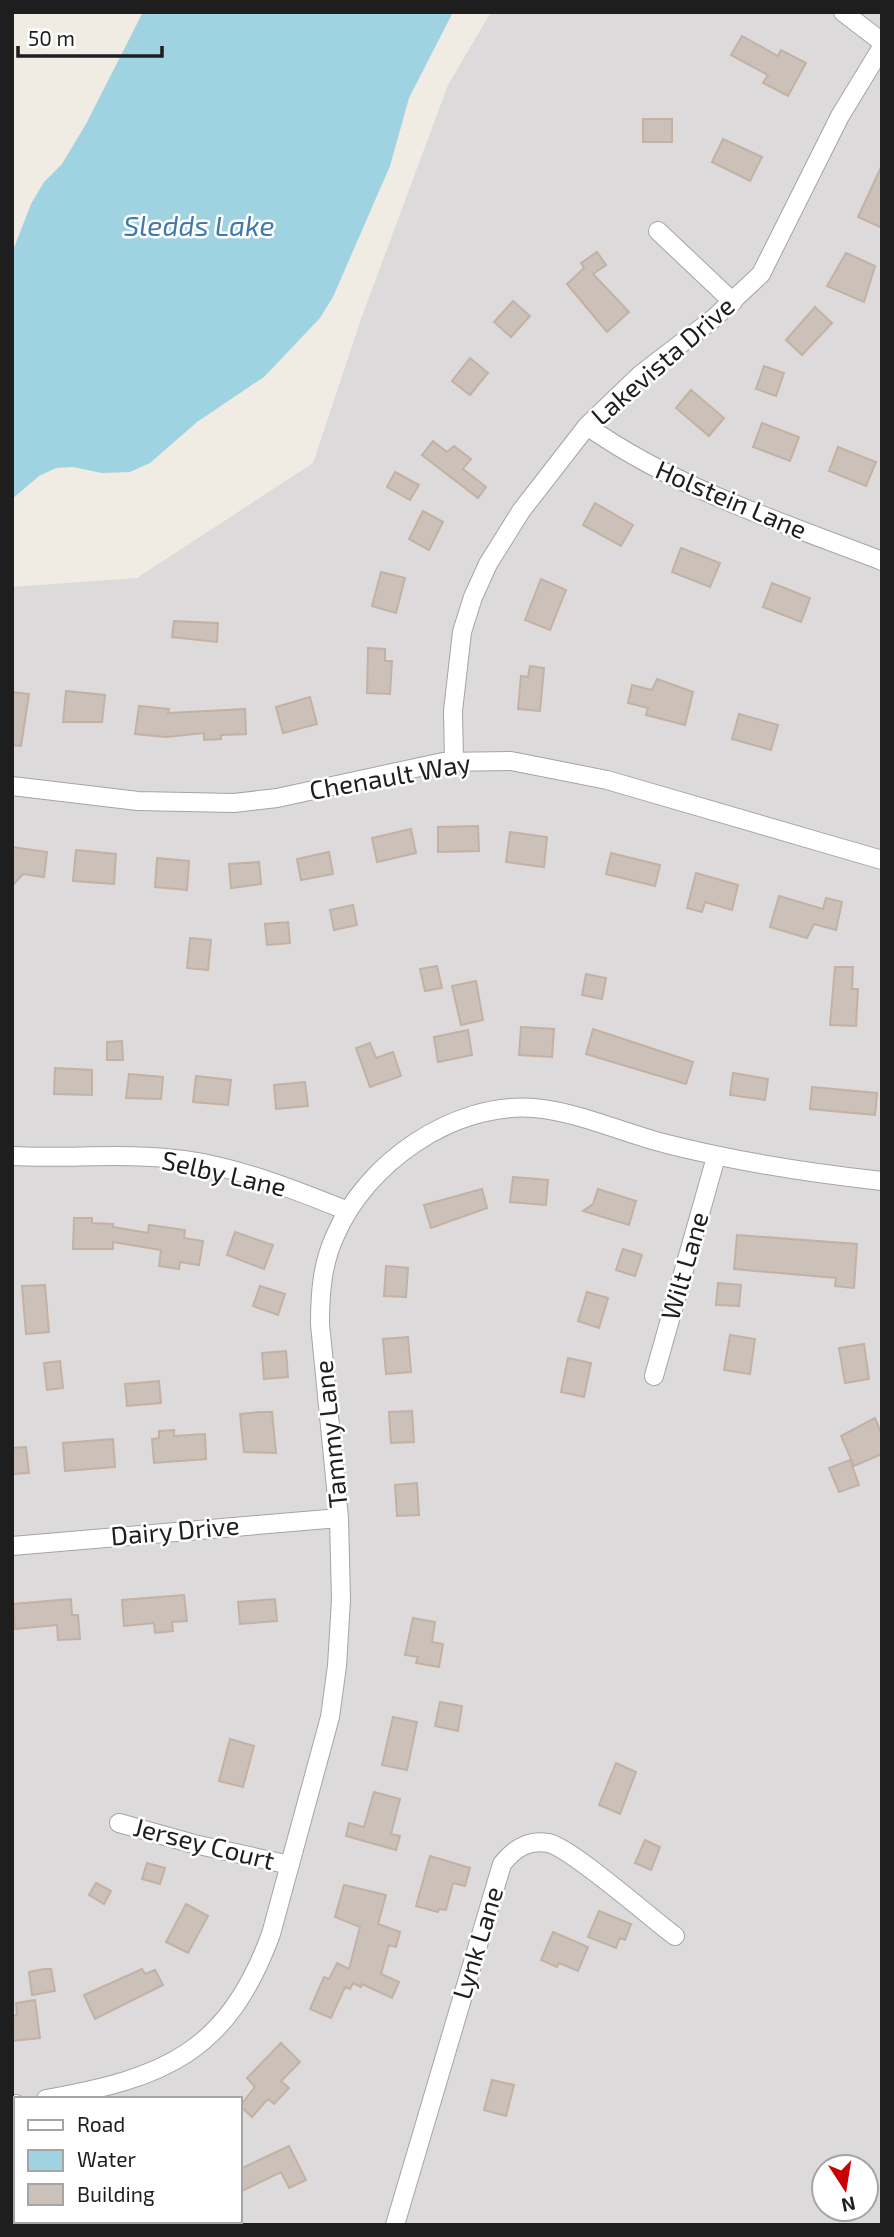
<svg xmlns="http://www.w3.org/2000/svg" width="894" height="2237" viewBox="0 0 894 2237" font-family="'Exo 2',sans-serif">
	<style>
		.residential { fill: #dcdadb; fill-rule: evenodd }
		.water { fill: #9fd3e1 }
		.building { fill: #ccc1b8; stroke: #c3b1a4; stroke-width: 2 }
		.lines { fill: none; stroke-linecap: round; stroke-linejoin: round }
		.minor-casing { stroke: #a5a5a5; stroke-width: 20 }
		.minor { stroke: #fff; stroke-width: 18 }
		.labels { text-anchor: middle; stroke-width: 5; stroke-linejoin: round; paint-order: stroke }
		.street-label { font-size: 26px; fill: #1e1e1e; stroke: #fff }
		.water-label { font-size: 28px; font-style: italic; fill: #4079ad; stroke: #fff }
	</style>
	<rect width="100%" height="100%" fill="#f0ebe3"/>
	<path class="residential" d="M491,12H882V2225H12V587L137,578L313,463L361,319L448,85ZM16,2099H240V2221H16ZM824,2167H866V2209H824Z"/>
	<path class="water" d="M143,12H453L409,98L390,166L333,297L320,318L264,377L197,422L150,463L130,472L102,473L73,467L56,468L39,476L12,499V253L31,204L44,182L62,164L86,124Z"/>
	<path class="building" d="M742,36L778,56L781,50L806,63L788,96L763,83L768,75L731,55Z
		M643,119H672V142H643Z
		M723,139L762,157L750,181L712,162Z
		M882,165V228L858,217Z
		M597,252L606,265L593,274L629,312L607,332L567,284L584,268L581,263Z
		M846,253L875,266L864,302L827,286Z
		M513,301L530,316L511,337L494,322Z
		M815,307L832,323L802,355L786,340Z
		M470,358L488,373L470,395L452,381Z
		M764,366L784,373L776,396L756,389Z
		M691,390L724,418L709,436L676,408Z
		M762,423L799,437L790,461L753,447Z
		M433,441L447,452L454,446L471,459L463,469L486,487L478,498L422,455Z
		M838,447L876,462L866,486L829,471Z
		M395,472L419,485L410,500L387,487Z
		M595,503L633,525L621,546L583,525Z
		M423,511L443,522L429,550L409,539Z
		M681,548L720,563L710,587L672,572Z
		M381,572L405,578L396,613L372,606Z
		M541,579L566,590L550,630L525,620Z
		M772,583L810,598L801,622L763,607Z
		M174,621L218,623L217,642L172,637Z
		M368,648L385,649V661H392L390,694L367,693Z
		M530,666L544,668L540,711L518,709L521,676L528,677Z
		M657,679L693,692L685,725L646,715L648,708L628,703L632,685L652,690Z
		M66,691L105,695L102,722H63Z
		M12,692L29,694L21,746L12,745Z
		M310,697L317,724L283,733L276,707Z
		M139,706L169,709L168,713L245,709L246,734L221,735V739L204,740V733L166,737L135,734Z
		M739,714L778,725L771,750L732,739Z
		M478,826L479,851L438,852V827Z
		M411,829L416,853L377,862L372,838Z
		M510,832L547,837L544,867L506,862Z
		M12,847L47,852L44,877L23,874L12,886Z
		M76,850L116,854L114,884L73,881Z
		M329,852L333,874L301,880L297,859Z
		M611,853L660,865L655,886L606,874Z
		M157,858L189,861L187,890L155,887Z
		M259,862L261,884L231,888L229,864Z
		M696,873L738,885L732,910L705,902L702,912L687,908Z
		M779,896L823,909L826,898L842,902L836,930L814,924L807,938L770,927Z
		M353,905L357,925L334,930L330,910Z
		M288,922L290,943L267,945L265,924Z
		M190,938L211,940L208,970L187,968Z
		M437,966L442,988L425,991L420,969Z
		M835,967H853L852,989H858L856,1026L830,1025Z
		M586,974L606,978L602,999L582,995Z
		M476,981L483,1020L461,1025L452,986Z
		M521,1027L554,1029L552,1057L519,1055Z
		M593,1029L693,1062L686,1084L586,1054Z
		M468,1030L472,1055L438,1062L434,1037Z
		M122,1041L123,1060H107V1042Z
		M370,1043L376,1058L393,1052L401,1076L370,1087L356,1048Z
		M55,1068L92,1070V1095L54,1094Z
		M733,1073L768,1079L765,1100L730,1095Z
		M129,1074L163,1077L161,1099L126,1098Z
		M196,1076L231,1080L228,1105L193,1102Z
		M305,1082L308,1106L276,1109L274,1085Z
		M812,1087L877,1093L875,1115L810,1109Z
		M513,1177L548,1180L546,1205L510,1202Z
		M482,1189L487,1208L431,1228L424,1205Z
		M598,1189L636,1201L629,1225L583,1211L593,1204Z
		M74,1218H92V1223L113,1224V1227L148,1233L149,1225L185,1230L184,1238L203,1241L199,1265L180,1262L179,1269L159,1266L161,1250L113,1242V1249H73Z
		M235,1232L273,1245L264,1269L227,1255Z
		M737,1235L857,1244L854,1288L835,1286L836,1278L734,1269Z
		M623,1249L642,1255L635,1276L616,1270Z
		M386,1266L408,1268L406,1297L384,1296Z
		M718,1283L741,1285L739,1306L716,1305Z
		M45,1285L49,1332L26,1334L22,1286Z
		M260,1286L285,1294L278,1315L253,1306Z
		M587,1292L608,1298L599,1328L578,1321Z
		M730,1335L755,1339L750,1374L724,1370Z
		M408,1337L411,1372L386,1374L383,1339Z
		M864,1344L869,1379L845,1383L839,1348Z
		M286,1351L288,1377L264,1379L262,1353Z
		M568,1358L591,1363L584,1397L561,1392Z
		M60,1361L63,1388L47,1390L44,1363Z
		M159,1381L161,1403L127,1406L125,1384Z
		M412,1411L414,1442L391,1443L389,1412Z
		M260,1412H272L276,1453L244,1452L240,1414Z
		M875,1418L882,1435V1454L854,1466L841,1436Z
		M174,1430V1436L205,1434L206,1459L154,1463L152,1439L159,1438V1431Z
		M113,1439L115,1467L65,1471L63,1443Z
		M26,1447L29,1473L12,1474V1448Z
		M850,1460L859,1485L839,1492L829,1468Z
		M417,1483L419,1515L397,1516L395,1485Z
		M184,1595L187,1621L172,1622L173,1631L155,1633L154,1623L124,1626L122,1600Z
		M71,1599L72,1615H78L80,1639L58,1640L57,1625L15,1629L13,1604Z
		M275,1599L277,1621L240,1624L238,1602Z
		M413,1618L435,1622L432,1642L443,1644L439,1667L416,1663L418,1657L405,1655Z
		M440,1702L462,1706L458,1731L435,1726Z
		M393,1717L417,1722L407,1770L382,1765Z
		M230,1739L254,1746L243,1787L219,1781Z
		M616,1763L636,1772L620,1814L599,1805Z
		M374,1792L400,1799L391,1834L400,1836L396,1850L346,1836L349,1823L364,1827Z
		M645,1840L660,1847L651,1870L635,1863Z
		M430,1856L470,1868L465,1886L453,1883L446,1910L439,1909L438,1912L416,1906Z
		M147,1863L165,1868L160,1884L142,1879Z
		M96,1883L111,1891L104,1904L89,1895Z
		M344,1885L386,1895L378,1924L400,1932L396,1947L389,1945L381,1974L399,1982L392,1998L362,1984L361,1987L353,1983L350,1989L345,1987L331,2018L310,2009L324,1977L329,1979L337,1963L349,1969L360,1927L335,1917Z
		M186,1904L208,1916L188,1953L166,1942Z
		M599,1911L631,1924L625,1940L620,1938L616,1948L588,1937Z
		M553,1932L588,1947L578,1971L559,1963L557,1967L541,1960Z
		M44,1969H51L55,1991L32,1995L29,1972Z
		M142,1969L145,1974L155,1970L163,1985L95,2019L84,1995Z
		M35,2000L40,2038L12,2041V2016L17,2015L16,2003Z
		M281,2043L300,2062L281,2081L289,2088L274,2104L268,2099L252,2117L240,2106L255,2087L247,2078Z
		M492,2080L514,2085L506,2116L484,2110Z
		M289,2146L306,2180L289,2188L281,2172L240,2192V2169Z"/>
	<g class="lines">
		<g class="minor-casing">
			<path id="minor" d="M843,12L882,42
				M658,231L733,302
				M587,426C675,488 781,522 882,561
				M454,761L453,711L462,632L473,597L488,564L521,511L587,426L640,375L713,319L761,274L840,116L882,47
				M12,786L138,801L234,803L277,798L443,762L511,761L607,780L882,860
				M12,1156C69,1159 127,1152 184,1160C241,1168 295,1190 348,1211
				M654,1376L716,1157
				M12,1546L339,1518
				M119,1823L194,1844L290,1865
				M46,2099C163,2078 227,2054 271,1934L330,1717L337,1666L341,1600L339,1518L320,1324C320,1294 322,1264 335,1236C366,1163 453,1102 534,1108C579,1112 623,1133 667,1144C738,1162 809,1173 882,1181
				M12,2105L16,2104
				M395,2225L502,1864C514,1849 528,1839 548,1843C569,1846 652,1919 675,1936"/>
		</g>
		<use href="#minor" class="minor"/>
	</g>
	<g class="labels">
		<g class="street-label">
			<text transform="translate(663 361) rotate(-41)" y="9">Lakevista Drive</text>
			<text transform="translate(731 500) rotate(23)" y="9">Holstein Lane</text>
			<text transform="translate(390 777) rotate(-10)" y="9">Chenault Way</text>
			<text transform="translate(224 1174) rotate(13)" y="9">Selby Lane</text>
			<text transform="translate(685 1266) rotate(-74)" y="9">Wilt Lane</text>
			<text transform="translate(331 1434) rotate(-96)" y="9">Tammy Lane</text>
			<text transform="translate(175 1531) rotate(-5)" y="9">Dairy Drive</text>
			<text transform="translate(204 1844) rotate(14)" y="9">Jersey Court</text>
			<text transform="translate(478 1943) rotate(-73)" y="9">Lynk Lane</text>
		</g>
		<g class="water-label">
			<text x="199" y="236">Sledds Lake</text>
		</g>
	</g>
	<rect width="894" height="2237" fill="none" stroke="#1e1e1e" stroke-width="28"/>
	<rect x="14" y="2097" width="228" height="126" fill="#ffffff" stroke="#a5a5a5" stroke-width="2"/>
	<rect x="28" y="2120" width="35" height="10" fill="#ffffff" stroke="#a5a5a5" stroke-width="2"/>
	<text x="77" y="2132" font-size="21" fill="#1e1e1e">Road</text>
	<rect x="28" y="2150" width="35" height="21" fill="#9fd3e1" stroke="#a5a5a5" stroke-width="2"/>
	<text x="77" y="2167" font-size="21" fill="#1e1e1e">Water</text>
	<rect x="28" y="2184" width="35" height="21" fill="#ccc1b8" stroke="#a5a5a5" stroke-width="2"/>
	<text x="77" y="2202" font-size="21" fill="#1e1e1e">Building</text>
	<g transform="translate(845 2188) rotate(168)"><circle r="33" fill="#ffffff" stroke="#a5a5a5" stroke-width="2"/>
	<path d="M0-5L12 26L0 18L-12 26Z" fill="#cb0004"/>
	<text y="-10" font-size="19" font-weight="bold" text-anchor="middle" fill="#1e1e1e">N</text>
	</g>
	<path d="M18 46v10h144v-10" fill="none" stroke="#1e1e1e" stroke-width="3.5"/>
	<text x="28" y="46" font-size="21" fill="#1e1e1e" stroke="#ffffff" stroke-width="5" paint-order="stroke">50 m</text>
</svg>
